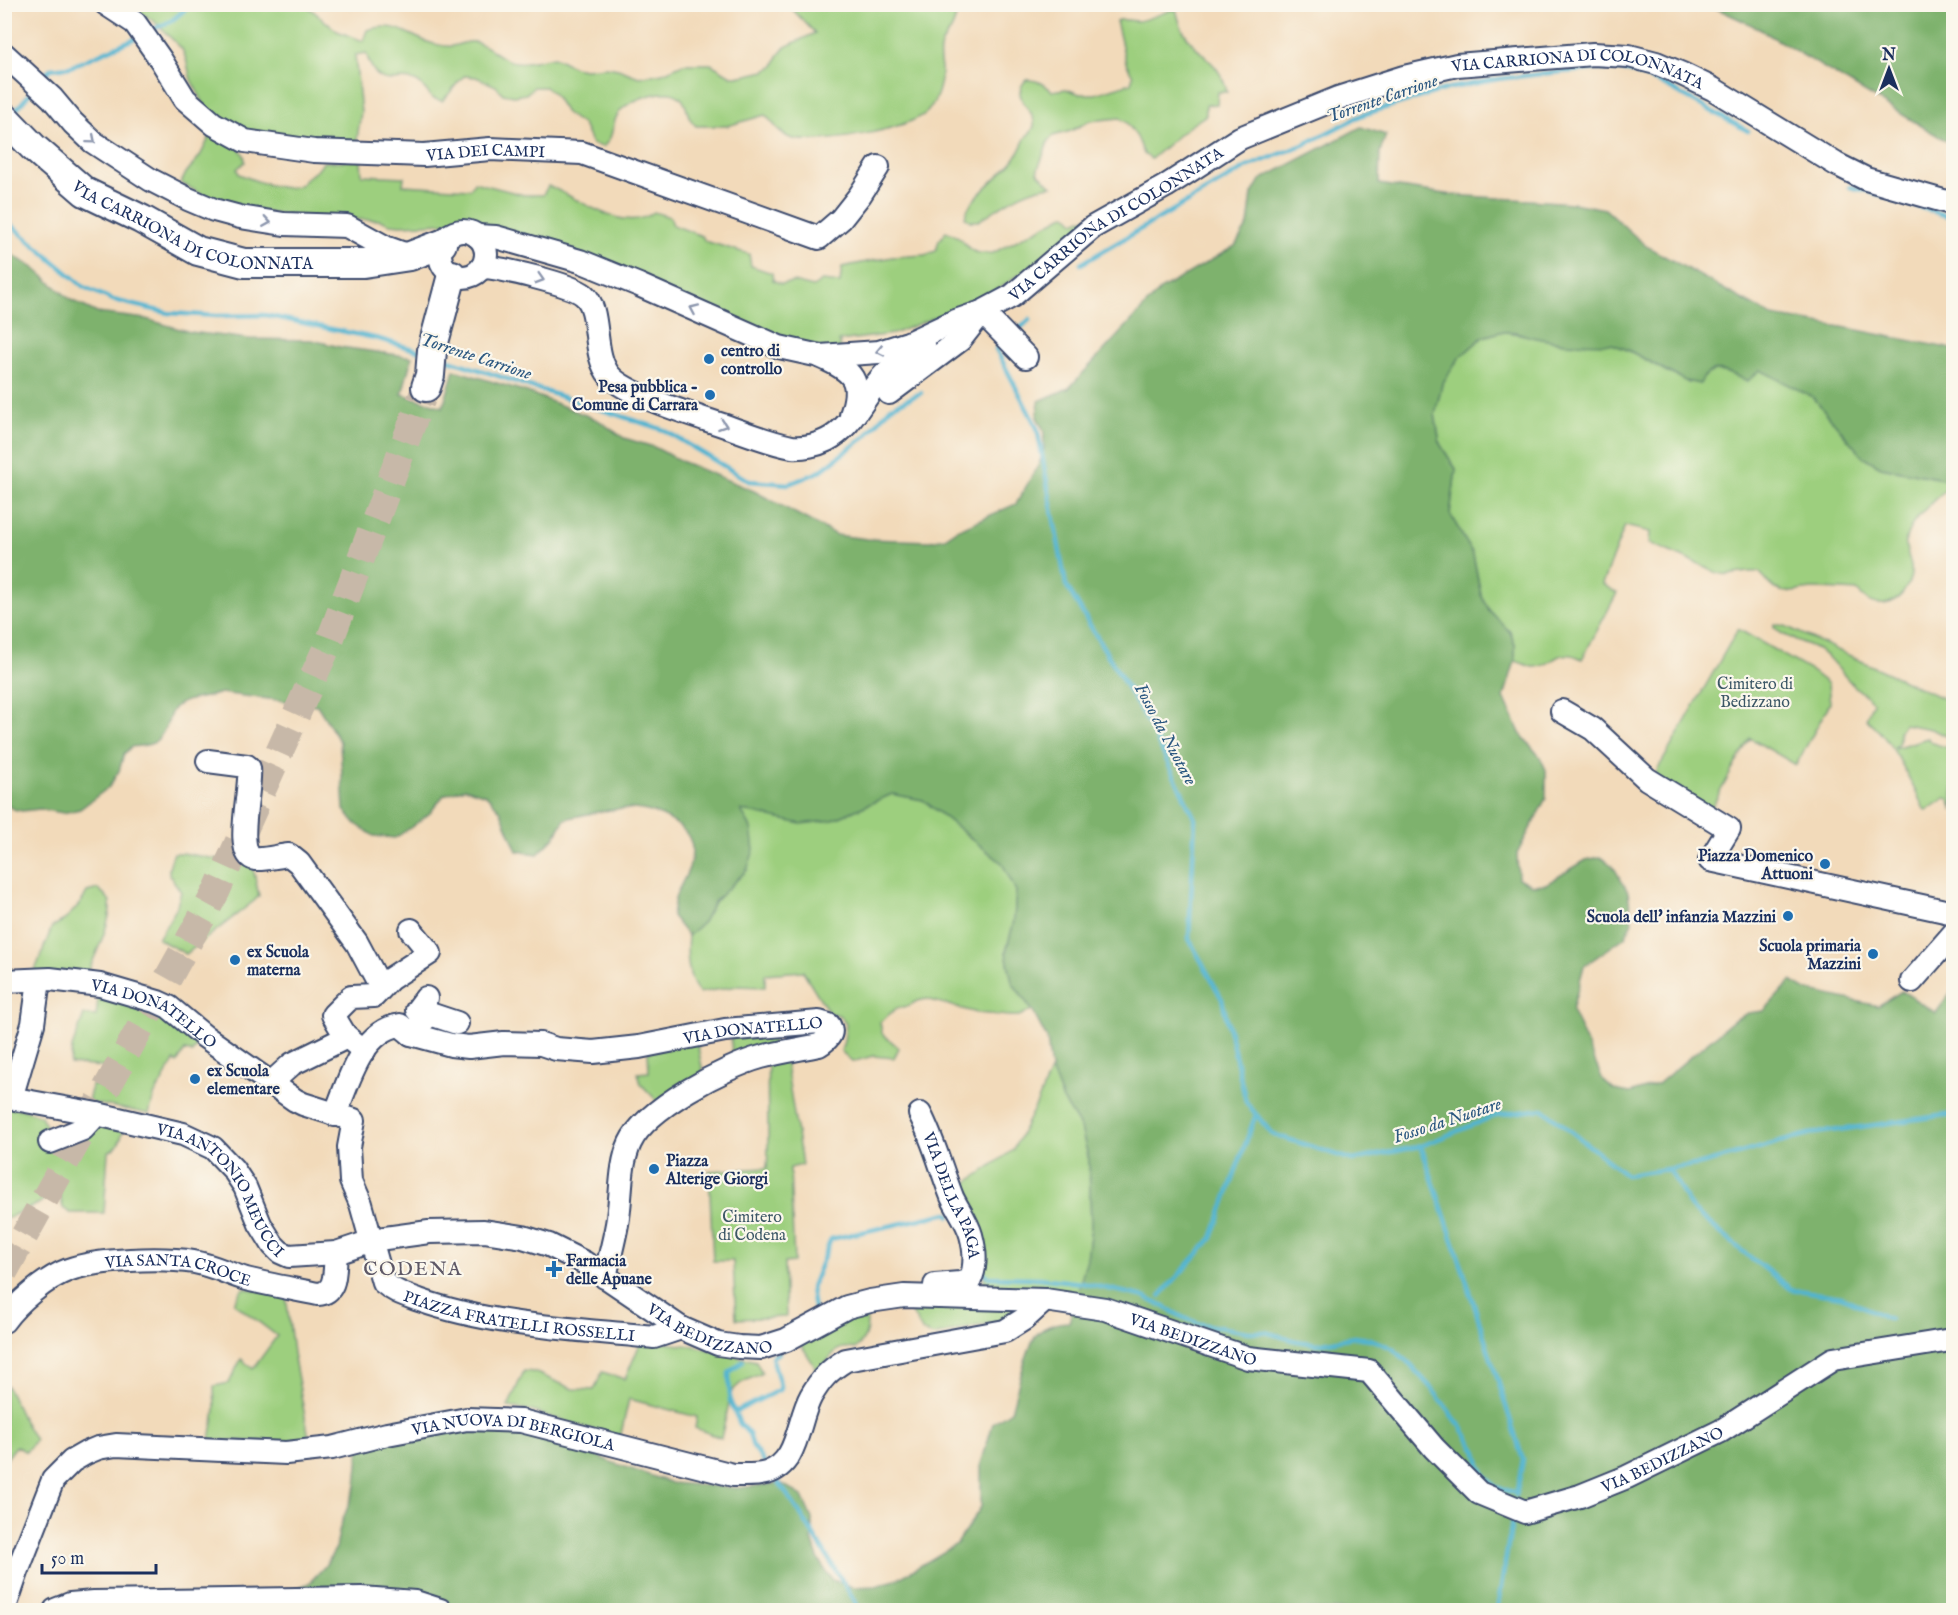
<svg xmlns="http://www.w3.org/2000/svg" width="1958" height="1615" viewBox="0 0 1958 1615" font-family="'IM FELL English',serif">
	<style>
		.green { fill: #9dcf7e; stroke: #5c7f6e; stroke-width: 1.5 }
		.forest { fill: #7eb26d; stroke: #4c7066; stroke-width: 1.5 }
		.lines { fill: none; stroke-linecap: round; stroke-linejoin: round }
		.stream { stroke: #51b4d0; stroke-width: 4.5 }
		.major-tunnel { stroke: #c7b8a8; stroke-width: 28; stroke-dasharray: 28 14; stroke-linecap: butt }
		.minor-casing { stroke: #3b496c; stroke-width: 26 }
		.major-casing { stroke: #3b496c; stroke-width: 32 }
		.minor { stroke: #fff; stroke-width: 22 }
		.major { stroke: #fff; stroke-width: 28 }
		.oneway { stroke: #8d97ae }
		.poi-dot { fill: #1f6fb2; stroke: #fbf7ec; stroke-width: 2 }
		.labels { text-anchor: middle; stroke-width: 4.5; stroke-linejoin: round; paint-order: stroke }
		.street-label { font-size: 16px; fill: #1b2f5e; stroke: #fbf7ec }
		.poi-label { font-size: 16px; font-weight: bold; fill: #1b2f5e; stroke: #fbf7ec; text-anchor: start }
		.park-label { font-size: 16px; fill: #3c5766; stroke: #fbf7ec }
		.water-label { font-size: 18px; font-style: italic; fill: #2b5780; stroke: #fbf7ec }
		.quarter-label { font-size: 20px; letter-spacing: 1.5px; fill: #5e5866; stroke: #fbf7ec }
	</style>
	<rect width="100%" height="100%" fill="#fbf7ec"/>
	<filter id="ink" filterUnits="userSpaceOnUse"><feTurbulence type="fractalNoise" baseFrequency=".0167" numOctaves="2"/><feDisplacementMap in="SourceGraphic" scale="12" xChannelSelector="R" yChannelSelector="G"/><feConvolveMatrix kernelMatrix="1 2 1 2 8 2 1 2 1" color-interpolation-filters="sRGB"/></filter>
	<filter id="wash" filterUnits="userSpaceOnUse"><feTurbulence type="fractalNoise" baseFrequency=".008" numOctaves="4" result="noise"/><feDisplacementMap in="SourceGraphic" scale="24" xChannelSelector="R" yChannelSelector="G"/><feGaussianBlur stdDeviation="1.35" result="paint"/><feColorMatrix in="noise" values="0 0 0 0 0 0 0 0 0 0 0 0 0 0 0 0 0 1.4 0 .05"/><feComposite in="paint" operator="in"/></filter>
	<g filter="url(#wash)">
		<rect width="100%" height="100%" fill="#f2daba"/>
		<path class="green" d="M127,5H306L337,31L363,41L367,30C399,20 407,37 434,44C440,45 446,47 452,46C460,45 467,40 475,42C484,44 492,51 500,56C518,68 534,60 554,57L574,67L585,69L607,67L618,69L639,77L663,73L683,64H711L731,76H743L765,71L774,66L778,56L785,47L815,33L793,10L796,5H959C957,13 955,23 951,30C947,36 943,40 941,46C938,53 940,61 941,68C943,82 937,100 928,111C913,129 809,148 788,137C778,132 773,122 765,115L727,126H696C684,115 690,108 681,98C669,85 632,99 621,110C609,123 617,134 603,147L592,144L583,125L566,113L554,94L545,87H534L526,94L514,96L503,94L496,86L476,77L464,76C456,83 451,93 442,101L432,98C427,92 423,84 415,81C401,75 384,87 374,71C370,66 368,59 366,53L355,55L361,112L356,146L244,131L208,111L191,80L186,59L182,49L153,20Z
			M1176,9C1178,18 1180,27 1186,35C1201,59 1219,59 1227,92H1218L1217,104L1206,105V115L1187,128L1151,159L1144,154L1137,137L1127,123L1120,118L1089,121L1071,131L1053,136L1048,142L1037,172L1052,186C1024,188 1001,207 978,221H970L965,217C967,199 1003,175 1015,158C1020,151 1022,144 1026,137C1029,133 1033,131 1034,126C1037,109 1008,99 1026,80C1038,79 1044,84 1052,91L1066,89L1080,94H1095L1131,83L1133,76L1126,63L1116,21C1124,18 1129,21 1137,21C1145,21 1166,11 1176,9Z
			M211,134C223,140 246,146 245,162L237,169L239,174C253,180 286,193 300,185C303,183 304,180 306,178C314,172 319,171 323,162L361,160L362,175L404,177L403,185L470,189L474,182L524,195H543L548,186C577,196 623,236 654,212L670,217L673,225L702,236L705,241L749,254L751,266L772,273L773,280L781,284L793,282L813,287L822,281L840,283L842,267L892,257L925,255L936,251L939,240L946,232C971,237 961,257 993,253L1066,214L1074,222L1098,213L1039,260L1000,288L962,311L938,316L893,334L839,341L841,349H811L467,222L401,225L390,224L380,220L333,219L227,208L181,183L186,173L200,156Z
			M1500,332C1522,332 1542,340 1564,343C1580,345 1600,340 1615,345C1645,355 1668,378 1699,384C1712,361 1728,374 1747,381L1760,370L1813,397L1862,456L1881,467L1953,481V483C1939,496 1914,516 1907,535C1903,546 1909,555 1911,566C1913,580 1903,599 1889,603C1875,607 1866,601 1857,591C1842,590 1828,589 1813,589C1800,589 1789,596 1776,589C1770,586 1765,577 1759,572C1739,570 1727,581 1708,568L1649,543L1650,532L1625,526L1602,584L1617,593L1582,659C1555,645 1554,668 1533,667C1528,666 1520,662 1515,661V645L1510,632L1489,610L1481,595L1473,554L1450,514L1456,469L1440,444L1435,414L1442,384L1459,358L1483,337Z
			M1774,624L1785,626L1953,703V739L1931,729L1904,724L1899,731V742L1894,748L1928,738L1930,742L1953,750V810L1949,799L1945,798L1927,810L1924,809C1908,777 1895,742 1866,719L1873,702L1852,684L1827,656L1813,647L1782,634L1774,627Z
			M1738,629L1813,672L1828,684L1830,703L1796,765L1750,738L1710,810L1653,778Z
			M892,794L923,800L1002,863L1016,891L1014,921L1006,952L1012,982L1032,1010L1019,1016H1009L977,1013L927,999L917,1001L908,1006L897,1008L880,1022L882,1033L899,1048L894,1058L873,1056L852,1062L841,1051L844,1041L846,1024L839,1015L829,1013L803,971L765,974V987L737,986L699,993C687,977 686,956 688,936L703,922L714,902L747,870L740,810L833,820Z
			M174,853H183L216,859L237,855L252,863L259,896L254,901L186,954L158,939L176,909L181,892C170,873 164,877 174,853Z
			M98,889C103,893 109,897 110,903C112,922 93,960 85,979L34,973L52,927L66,919L82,901L87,892Z
			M99,991L143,1003L200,1040L192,1053L185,1050L177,1063L174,1061L154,1096L149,1114L88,1102L92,1085L103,1084V1067L70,1064L72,1048L84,1015L96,1016Z
			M773,1031V1047L732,1060L731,1037Z
			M697,1043L703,1072L659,1103L641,1084L638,1073L649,1072L648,1052Z
			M785,1058L802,1165L790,1168L794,1262L784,1263L786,1317L736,1319L733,1261H713L709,1171L767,1168C770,1133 766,1098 768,1063Z
			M1051,1069L1063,1100L1081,1128L1089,1160L1091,1227L1087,1259L1078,1294L984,1290V1272L957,1190L1013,1150L1038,1101Z
			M5,1107L22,1109L41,1116L46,1126L45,1137L104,1122L123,1130C121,1141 118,1147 108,1152L104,1213H70L63,1208L60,1195H50L38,1204L5,1219Z
			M243,1288L286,1295L293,1353L310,1443L210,1440L215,1410L214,1386L229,1383L241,1359L253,1369L277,1336L234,1303Z
			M909,1307L1030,1308L1022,1316L933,1336L922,1331Z
			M866,1309C867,1327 870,1336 855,1349C835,1344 833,1355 821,1369L817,1370L800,1343Z
			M642,1339L672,1344L694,1346L756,1361L762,1373L741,1383L732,1391L721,1438L695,1428L697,1417L629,1399L620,1438L528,1410L508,1407L524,1371L534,1372L573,1389L594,1390L602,1372L625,1379Z
			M7,1386L21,1416L35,1440L26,1452L16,1446L5,1461L4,1389Z"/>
		<path class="forest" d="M1709,5H1953V145L1754,26Z
			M1361,127L1386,135L1380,152L1379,184L1453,195L1573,203L1605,209L1646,246L1772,316L1842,327L1953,349V481L1881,467L1862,456L1813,397L1760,370L1748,381C1730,374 1710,360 1700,384L1685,381L1628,350L1612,344L1565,343L1531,337L1516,332H1500L1483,337L1459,358L1442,384L1435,414L1440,444L1456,469L1450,514L1473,554L1481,595L1489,610L1510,632L1515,645V661L1504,697L1520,733L1540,757L1546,770V798L1517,854L1518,878L1531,885L1546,884L1586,860L1600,857L1613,866L1628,892L1632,923L1625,937L1584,966L1572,1010L1603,1080L1614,1090L1630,1093L1658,1084L1734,1020L1748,1013L1764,1011L1791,981L1806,990L1878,1006L1902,991L1936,1013L1953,989V1610H246L309,1583L325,1566L336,1548L340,1527L356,1486L360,1444L453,1426L544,1428L608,1461L672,1483L738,1488L781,1483L802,1496L812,1519V1540L819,1561L832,1580L853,1587L876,1586L898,1579L957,1544L981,1507V1464L993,1423L1011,1411C1016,1395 1027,1344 1038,1333C1046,1326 1058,1322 1069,1322L1087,1259L1091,1227L1089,1160L1081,1128L1063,1100L1051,1069L1047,1039L1032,1010L1012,982L1006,952L1014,921L1016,891L1002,863L923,800L892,794L833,820L801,824L741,810L751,828L754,850L747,870L714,902L703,922L688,936L672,916C673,909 674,900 677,893C683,880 693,866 692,850C692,838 685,830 676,824C642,799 603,810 565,819L554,838L538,854L517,851L500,810L486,795L465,788L444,795L430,813L413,826L395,838L374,836L356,824L344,810L340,742L317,705L220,693C206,699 187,697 175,707C170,712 170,717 167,724C158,745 153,745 131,747L124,754L119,771L109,787L80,809L63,813L40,809L22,811L13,809L5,804L4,250L34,268L71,300L97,313L146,319L190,332L249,339L312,340L340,347L412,357L402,394L443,407L454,370L527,392L598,420L624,438L654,447L683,462L754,491L836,535L867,539L930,541L945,538L957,530L1016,504L1039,464L1044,449V431L1037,417L1039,401L1069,388L1160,290L1235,246L1248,225L1252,194L1260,180Z"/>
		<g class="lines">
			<path class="stream" d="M148,32L171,21L192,4
				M41,80L50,69L70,67L138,37
				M14,112L34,89
				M1850,187L1868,191L1954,218
				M4,219L84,287L113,300L168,313L217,316L265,315L379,339L423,352
				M1081,264L1247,167L1303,145L1362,115L1446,89L1498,79L1549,73L1601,69L1629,71L1660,83L1748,131
				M1013,335L1030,319
				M1004,342L996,349L1037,428L1066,585L1150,726L1195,819L1189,939L1222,999L1246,1102L1272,1134L1353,1160L1421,1146L1497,1115L1543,1109L1626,1175L1701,1164L1809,1134L1954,1114
				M440,357L664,430L749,481L789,484L819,472L866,436L891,407L921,393
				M1421,1146L1465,1276L1523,1460L1516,1495
				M1669,1169L1691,1208L1741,1250L1791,1289L1841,1297L1890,1319
				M982,1271L989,1277L1040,1278L1082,1283L1141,1296L1163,1306L1182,1317L1201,1324L1248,1332H1265L1297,1341L1317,1344L1354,1337L1370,1339L1381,1343L1393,1349L1405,1359L1433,1390L1462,1428L1477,1452L1480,1465L1486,1476L1495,1487L1517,1493
				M1160,1296L1212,1238L1256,1114
				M815,1315L811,1289L831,1239L948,1213L950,1216
				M743,1361L729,1373L730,1401L740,1424L749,1434L753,1447L767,1467
				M735,1412L781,1389L772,1357L779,1353
				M774,1476L800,1513L856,1603L858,1610
				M1497,1610L1513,1516"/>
		</g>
	</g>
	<g filter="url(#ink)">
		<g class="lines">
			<path class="major-tunnel" d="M4,1272L216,892L330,640L426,387"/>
			<g class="minor-casing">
				<g id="minor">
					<path id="s1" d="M106,4L135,23L161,60L185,99L214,124L245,141L314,151L424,155L490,149L582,153L819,238L841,219L860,195L878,167"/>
					<path d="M4,54L52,98L73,123L93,142L151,180L188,199L214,210L240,217L284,224L347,226L385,247L410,256"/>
					<circle cx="463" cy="254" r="23"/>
					<path id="s2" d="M477,236L496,237L580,261L639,285L779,347L820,356L879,352L908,343L953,322L982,312L1012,296L1093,227L1166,186L1240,138L1338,98L1404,77L1457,65L1593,54L1629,56L1656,63L1682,74L1713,89L1836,164L1866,179L1954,204"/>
					<path d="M483,267C501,268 571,284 584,295C602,310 591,354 610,376C627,396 703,418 731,428C751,435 771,443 792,447C803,448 817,445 827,440C853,427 864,395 884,375C896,363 911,354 924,344"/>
					<path d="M821,357C853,371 863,380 851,415"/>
					<path d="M889,393L960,340L982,312L1026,357"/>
					<path d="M1562,711L1593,729L1647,779L1729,829L1710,860L1954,913"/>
					<path d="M208,761L247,766L249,768C252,787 233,855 255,859C265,860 278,856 289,855L299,863L357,943L381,988"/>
					<path id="s3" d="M4,981L50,979L100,985L158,1002L169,1007L204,1036L295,1100L303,1104L354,1120L349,1147L351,1181L361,1204L383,1282C394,1292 406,1295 419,1300C492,1326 577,1329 654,1337L681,1328"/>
					<path d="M1912,981L1954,933"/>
					<path d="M426,1018L430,1014L457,1023"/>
					<path d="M411,1034L426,1018L417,1010L426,998"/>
					<path d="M364,1051L345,1035L333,1015L351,997L374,996L390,979L430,953L411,930"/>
					<path d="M270,1084L292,1064L347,1037"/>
					<path id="s4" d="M4,1097L97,1114L183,1134L213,1148L233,1169L245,1187L260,1224L273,1245L280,1252L289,1256L336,1253L378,1239L429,1232L484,1231L523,1237L549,1245L585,1263L681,1328L718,1344L739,1347L761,1348L786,1340L847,1307L870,1301L904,1296L1045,1300L1105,1309L1248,1358L1369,1371L1434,1448L1479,1493L1525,1512L1580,1496L1627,1477L1721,1431L1833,1359L1951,1340L1954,1338"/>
					<path d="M11,1098L33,1024L39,980"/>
					<path id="s5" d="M920,1114C934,1141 941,1169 952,1197C958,1210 967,1221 971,1235C975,1250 977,1265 970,1280L960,1283L935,1285"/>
					<path id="s6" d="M335,1115C348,1083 361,1031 400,1025L411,1034L451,1045L469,1047L504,1043L541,1044L556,1049L593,1052L639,1047L725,1030L819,1022L829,1025C834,1034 827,1040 819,1045C800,1049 780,1052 761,1057C725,1067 646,1108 630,1143C619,1167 622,1198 617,1224C614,1241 609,1259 605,1277"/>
					<path d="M50,1142L83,1129L97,1114"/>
					<path id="s7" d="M4,1321C17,1303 46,1278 68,1270C98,1259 162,1257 194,1262C212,1265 229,1274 246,1279C270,1285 294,1289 318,1294C338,1293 334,1269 336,1253"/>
					<path id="s8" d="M4,1610L17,1572L53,1480L72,1461L86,1453L98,1448L116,1445L286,1453L332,1448L387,1434L467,1419L521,1421L733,1475C744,1475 755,1476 766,1473C799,1464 797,1421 811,1396C821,1379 829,1370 846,1360L1005,1331L1024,1319L1045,1300"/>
					<path d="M55,1610L70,1604L94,1602L362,1598L415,1602L440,1610"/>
				</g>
			</g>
			<g class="major-casing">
				<g id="major">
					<path id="s9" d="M4,117L33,147L85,192L141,219L198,251L244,263H364L410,256L442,244"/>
					<path d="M426,387L430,375L432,350L452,275"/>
				</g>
			</g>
			<use href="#minor" class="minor"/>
			<use href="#major" class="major"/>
		</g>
		<defs><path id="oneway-chevron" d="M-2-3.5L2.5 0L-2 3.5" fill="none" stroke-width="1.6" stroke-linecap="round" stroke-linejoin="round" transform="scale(1.5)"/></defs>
		<g class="oneway">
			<use href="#oneway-chevron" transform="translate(92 140) rotate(40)"/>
			<use href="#oneway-chevron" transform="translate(267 222) rotate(9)"/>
			<use href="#oneway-chevron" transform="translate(540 279) rotate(17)"/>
			<use href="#oneway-chevron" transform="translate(694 309) rotate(-156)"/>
			<use href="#oneway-chevron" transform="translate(880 351) rotate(168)"/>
			<use href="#oneway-chevron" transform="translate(723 425) rotate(19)"/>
		</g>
	</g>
	<g class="poi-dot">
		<circle cx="709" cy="359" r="6"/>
		<circle cx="710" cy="395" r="6"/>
		<circle cx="1825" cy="864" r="6"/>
		<circle cx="1788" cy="916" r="6"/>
		<circle cx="1873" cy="954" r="6"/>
		<circle cx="235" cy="960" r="6"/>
		<circle cx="195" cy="1079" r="6"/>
		<circle cx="654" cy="1169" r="6"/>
		<path d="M551 1260h6v6h6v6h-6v6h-6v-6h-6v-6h6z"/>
	</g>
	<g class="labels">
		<g class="street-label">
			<text dy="6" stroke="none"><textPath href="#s2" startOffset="1200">VIA CARRIONA DI COLONNATA</textPath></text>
			<text dy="6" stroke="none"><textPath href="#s1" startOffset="441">VIA DEI CAMPI</textPath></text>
			<text dy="6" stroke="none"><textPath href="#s9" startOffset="226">VIA CARRIONA DI COLONNATA</textPath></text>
			<text dy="6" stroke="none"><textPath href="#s2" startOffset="696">VIA CARRIONA DI COLONNATA</textPath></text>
			<text dy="6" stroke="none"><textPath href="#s3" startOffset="158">VIA DONATELLO</textPath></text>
			<text dy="6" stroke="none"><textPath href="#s6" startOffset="477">VIA DONATELLO</textPath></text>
			<text dy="6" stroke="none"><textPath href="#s4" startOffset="250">VIA ANTONIO MEUCCI</textPath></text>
			<text dy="6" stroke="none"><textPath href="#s5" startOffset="88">VIA DELLA PAGA</textPath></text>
			<text dy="6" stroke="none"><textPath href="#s7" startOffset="195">VIA SANTA CROCE</textPath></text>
			<text dy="6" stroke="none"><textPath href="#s3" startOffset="698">PIAZZA FRATELLI ROSSELLI</textPath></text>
			<text dy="6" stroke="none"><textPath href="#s4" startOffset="800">VIA BEDIZZANO</textPath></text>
			<text dy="6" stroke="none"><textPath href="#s4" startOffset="1304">VIA BEDIZZANO</textPath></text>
			<text dy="6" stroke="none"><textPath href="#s8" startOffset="615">VIA NUOVA DI BERGIOLA</textPath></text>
			<text dy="6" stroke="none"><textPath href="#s4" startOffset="1845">VIA BEDIZZANO</textPath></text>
		</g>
		<g class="poi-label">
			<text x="721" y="356">centro di<tspan x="721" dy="18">controllo</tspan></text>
			<text x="698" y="392" text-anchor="end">Pesa pubblica -<tspan x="698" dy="18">Comune di Carrara</tspan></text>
			<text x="1813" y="861" text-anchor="end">Piazza Domenico<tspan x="1813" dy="18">Attuoni</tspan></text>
			<text x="1776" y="922" text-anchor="end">Scuola dell' infanzia Mazzini</text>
			<text x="1861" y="951" text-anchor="end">Scuola primaria<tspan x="1861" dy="18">Mazzini</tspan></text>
			<text x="247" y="957">ex Scuola<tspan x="247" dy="18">materna</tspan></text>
			<text x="207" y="1076">ex Scuola<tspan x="207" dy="18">elementare</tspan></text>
			<text x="666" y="1166">Piazza<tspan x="666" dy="18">Alterige Giorgi</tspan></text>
			<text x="566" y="1266">Farmacia<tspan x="566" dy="18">delle Apuane</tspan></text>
		</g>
		<g class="park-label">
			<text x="1755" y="689">Cimitero di<tspan x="1755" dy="18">Bedizzano</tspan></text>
			<text x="752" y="1222">Cimitero<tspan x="752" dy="18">di Codena</tspan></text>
		</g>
		<g class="water-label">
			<text transform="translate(1382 98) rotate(-19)" y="6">Torrente Carrione</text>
			<text transform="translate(476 356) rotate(18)" y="6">Torrente Carrione</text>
			<text transform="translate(1166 734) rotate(62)" y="6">Fosso da Nuotare</text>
			<text transform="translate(1447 1120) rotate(-18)" y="6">Fosso da Nuotare</text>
		</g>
		<g class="quarter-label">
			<text x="413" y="1275">CODENA</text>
		</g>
	</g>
	<rect width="1958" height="1615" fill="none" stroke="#fbf7ec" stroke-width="24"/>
	<g transform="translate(1889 69)" stroke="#fbf7ec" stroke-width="4.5" paint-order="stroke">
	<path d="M0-4.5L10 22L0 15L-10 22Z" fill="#1b2f5e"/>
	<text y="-9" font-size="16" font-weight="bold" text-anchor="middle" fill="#1b2f5e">N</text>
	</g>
	<path d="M42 1564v9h114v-9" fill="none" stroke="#1b2f5e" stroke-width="3"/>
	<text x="51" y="1564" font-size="18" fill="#1b2f5e" stroke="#fbf7ec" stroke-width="4.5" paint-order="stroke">50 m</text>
</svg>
